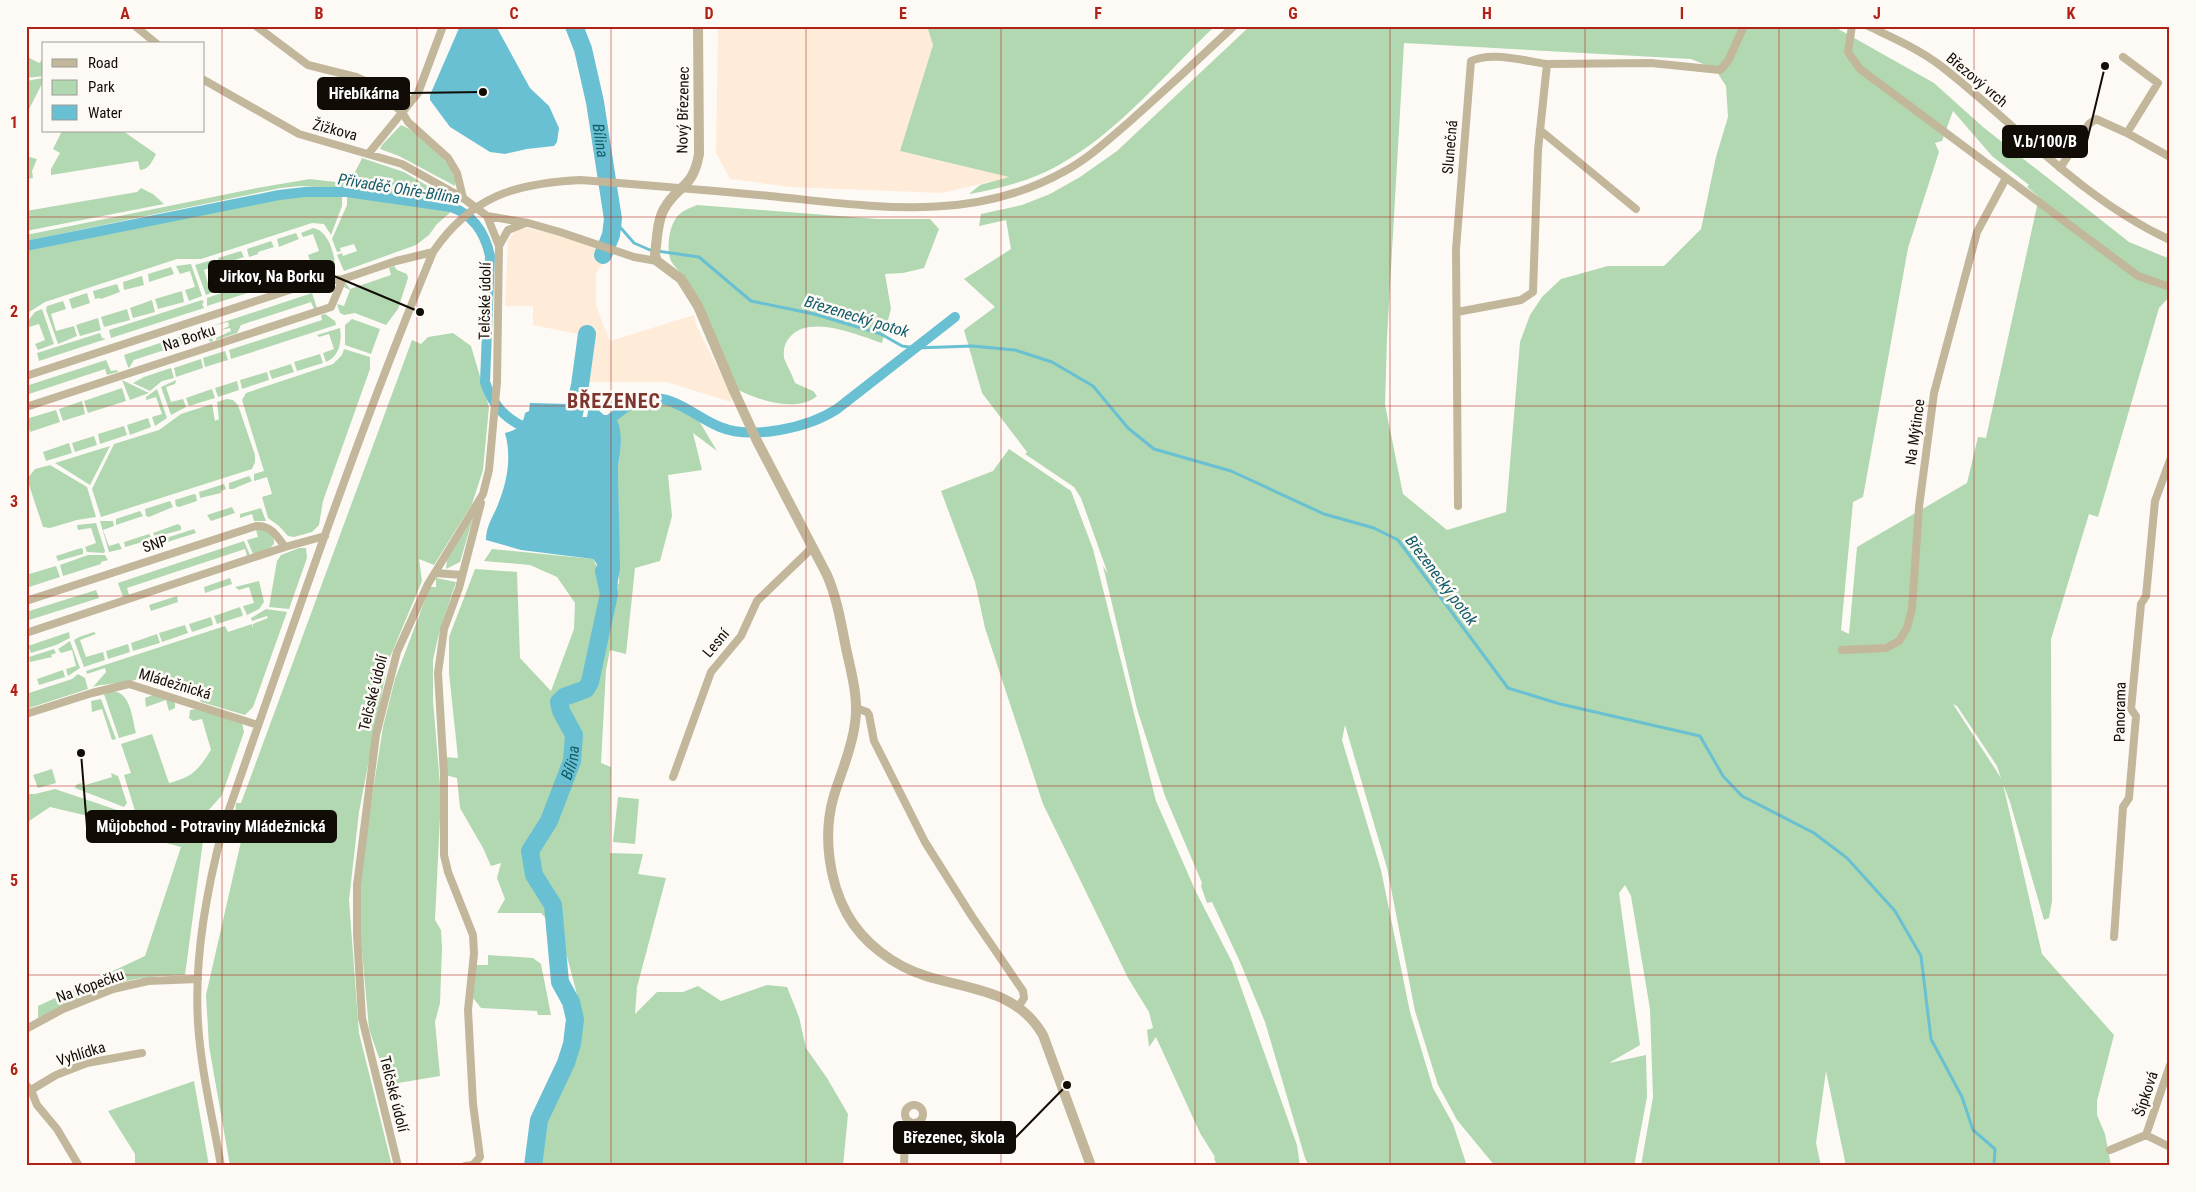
<svg xmlns="http://www.w3.org/2000/svg" width="2196" height="1192" viewBox="0 0 2196 1192" font-family="'Roboto Condensed',sans-serif">
	<style>
		.built { fill: #feecd9 }
		.green { fill: #b1d8b0; fill-rule: evenodd }
		.water { fill: #69c0d2 }
		.lines { fill: none; stroke-linecap: round; stroke-linejoin: round }
		.stream { stroke: #69c0d2; stroke-width: 3 }
		.canal { stroke: #69c0d2; stroke-width: 10 }
		.river { stroke: #69c0d2; stroke-width: 18 }
		.minor { stroke: #c2b69b; stroke-width: 8 }
		.tertiary { stroke: #c2b69b; stroke-width: 10 }
		.grid { fill: none; stroke: #b02116; stroke-width: 1; stroke-opacity: 0.55 }
		.labels { text-anchor: middle; stroke-width: 5; stroke-linejoin: round; paint-order: stroke }
		.street-label { font-size: 15px; fill: #120c07; stroke: #fdfaf6 }
		.water-label { font-size: 16px; font-style: italic; fill: #125c69; stroke: #fdfaf6 }
		.district-label { font-size: 20px; font-weight: bold; letter-spacing: 1px; fill: #7c362d; stroke: #fdfaf6 }
		.leader { fill: none; stroke: #120c07; stroke-width: 2 }
		.callout-dot { fill: #120c07; stroke: #fdfaf6; stroke-width: 2 }
		.callout { fill: #120c07; stroke: #120c07; stroke-width: 2 }
		.callout-label { font-size: 16px; text-anchor: middle; font-weight: bold; fill: #fff }
		.neatline { fill: none; stroke: #b02116; stroke-width: 2 }
		.grid-label { font-size: 16px; text-anchor: middle; font-weight: bold; fill: #b02116 }
	</style>
	<rect width="100%" height="100%" fill="#fdfaf6"/>
	<path class="built" d="M718,26H927L933,45L900,151L1010,177L942,193L789,187L730,179L716,153Z
		M525,228L564,236L600,250L598,252L606,256L596,274V306L610,341L694,315L696,325L732,396L731,402L666,382H587L590,335H582L533,325V306H505L508,240L516,231Z"/>
	<path class="green" d="M927,26H1215C1165,74 1120,131 1059,165C1031,181 1000,188 969,194L980,185L1009,177L900,151L933,45Z
		M1250,26H1833L1934,83L1983,127L2129,242L2170,259V296L2159,308L2098,517L2089,514L2051,639L2052,901L2049,918L2044,920L2010,802L2003,784L2042,954L2114,1035L2097,1101V1115L2105,1134L2111,1166H1846L1826,1071L1816,1143L1821,1166H1641L1653,1097L1650,1009L1631,896L1625,885L1619,893L1640,1045L1609,1063L1646,1055L1647,1097L1634,1166H1495L1457,1120L1438,1085L1415,1011L1387,868L1345,725L1342,740L1381,870L1410,1012L1433,1088L1453,1124L1467,1166H1309L1305,1158L1265,1022L1240,962L1212,902L1207,903L1201,886L1202,883L1165,796L1137,709L1103,566L1108,574L1081,498L1074,487L1025,454L1027,452L982,393L964,330L995,307L964,279L1011,249L1006,220L979,226L981,214L1022,205L1050,194L1080,177L1117,151ZM1404,43L1691,59L1715,69L1726,86L1728,117L1716,157L1701,229L1664,266H1608L1561,279L1542,297L1530,315L1520,342L1506,512L1447,530L1403,494L1385,405L1387,338ZM1953,111L1992,156L2029,185L2027,187L2039,197L1986,438L1978,437L1967,483L1857,547L1849,634L1841,630L1853,502L1863,497L1908,248L1939,152L1935,143L1942,141ZM1953,704L1957,706L1997,766L2001,778Z
		M26,56L39,63L44,58V76L26,78Z
		M43,78L44,80L26,115V81Z
		M401,125C418,131 459,167 455,186L399,156L380,149L382,145Z
		M62,131H123L156,154C152,161 149,170 140,170L138,161L51,175V169L60,153L53,149Z
		M26,156L37,159L32,171L33,178L26,179Z
		M362,158L404,172L460,205L450,201L348,189C349,180 358,168 362,158Z
		M310,179L344,183L343,189L301,186L281,188L26,241V235L257,188Z
		M141,188L153,194L164,204L26,231V211L137,192Z
		M306,196H342V206L331,235L324,224L312,223L201,259H177L45,302L26,314V251L280,199Z
		M347,197L443,208L452,211L437,224L429,235L416,245L344,271L337,255L342,253L343,256L357,251L354,244L340,248L341,251L337,252L332,239L347,205Z
		M697,205L877,219H930L939,229L924,268L903,273L885,274L891,309L882,343C857,335 810,314 790,337C785,342 783,350 784,358C787,366 792,374 795,383L813,391L817,396C798,413 758,400 738,390L684,277C680,272 674,266 671,261C666,249 669,228 676,218C681,211 690,208 697,205Z
		M313,228C328,230 335,254 335,267L311,263L308,255L319,251L313,234L303,237L301,233Z
		M296,233L299,239L279,247L277,239Z
		M271,241L274,247L258,252V254L249,257L247,249Z
		M241,251L244,257L219,265L218,258Z
		M212,260L215,266L204,270L209,287L222,283L224,288L206,295L195,265Z
		M191,264L202,296L189,301L185,290L195,287L190,271L180,274L176,266Z
		M394,266L397,270L407,274L408,278L398,309L386,325L355,313L344,315L340,313L337,304L344,306L350,290L344,287L346,283L350,289L391,275L389,268Z
		M171,267L174,274L149,282L148,274Z
		M142,276L144,285L124,290L123,282Z
		M253,282L257,290L207,306V298Z
		M117,284L120,292L101,299L100,298L95,299L93,291Z
		M182,291L184,302L158,309L155,299Z
		M87,293L90,303L72,309L69,299Z
		M312,293L317,308L314,309L311,302L241,325L237,333L216,340V338L231,331L230,328L221,330L229,326L228,322L212,326Z
		M152,300L155,312L133,318L130,308Z
		M202,300L204,302L202,304L204,308L111,338L109,330Z
		M63,301L66,309L51,314L56,331L74,326L77,336L58,344L46,310L47,306Z
		M42,309L54,344L38,350L35,344L45,340L39,324L29,327L27,322L35,312Z
		M127,309L130,320L104,327L101,317Z
		M325,314L335,321L336,325L231,359L229,350L322,320L321,315Z
		M98,318L101,330L80,336L76,325Z
		M352,319L380,329L371,354L345,345V325Z
		M208,327L213,341L210,342L207,336L134,360L129,368L128,367L124,355Z
		M340,328C342,341 340,356 326,362L323,353L334,349L329,334L319,337L317,335Z
		M100,333L102,338L106,339L39,361L37,353Z
		M453,333L471,346L489,407L483,470L472,504L434,565L419,559L422,581L388,662L359,812L349,900L359,1033L392,1166H230L209,1046L206,995L242,837L248,821L235,816L236,803H241L412,340L421,344L428,337Z
		M344,349L370,357V369L323,501L319,525L312,532L294,537L288,536L279,526L268,518L262,497L272,494L267,477L254,481V474L264,471L242,400L246,393L333,364L342,355Z
		M225,351L228,360L205,367L203,358Z
		M320,354L323,363L297,371L294,362Z
		M201,359L203,368L176,377L174,368Z
		M106,360L111,371L117,370L118,372L107,375L105,369L26,395V386Z
		M291,364L294,372L272,379L269,371Z
		M171,368L174,378L162,381L150,391L133,383L144,377Z
		M267,372L269,380L242,389L240,380Z
		M122,380L149,393L130,400Z
		M176,380L175,384L166,387L171,402L183,399L186,407L171,415L161,387Z
		M237,381L239,390L218,397L215,388Z
		M122,388L126,401L88,413L84,401Z
		M157,389L167,418L155,426L152,417L162,414L156,397L146,400V397Z
		M212,389L215,398L189,406L186,398Z
		M227,399L233,400L238,405L255,455V462L252,469L101,517L92,489L114,444L159,430L181,414L212,404L215,421L219,419L217,402Z
		M82,401L85,414L63,421L59,409Z
		M643,401L673,404L695,414L717,451L693,433L702,470L668,475L672,516L660,561L635,568L626,654L610,650L606,670L601,763L611,767L610,853L643,854L638,874L666,878L637,987L635,1014L657,992H683L698,986L721,1001L767,985L787,987L799,1017L806,1048L827,1078L848,1114L843,1166H528L581,1038L579,1002L561,934L541,913H497L505,899L497,878L501,863L491,866L483,848L460,808L457,778L445,775L444,757L458,758L449,673V637L475,569L517,572L520,658L551,691L574,629L575,603L557,577L530,565L484,561L492,549L593,559L600,572L619,584L618,466C622,449 621,435 616,418L629,407Z
		M56,410L60,422L30,432L26,419Z
		M148,418L151,427L130,435L127,425Z
		M124,426L127,435L100,444L98,434Z
		M94,436L97,445L75,452L72,443Z
		M69,443L72,453L46,461L43,452Z
		M110,446L90,485L55,463Z
		M1009,449L1071,491L1093,549L1156,801L1196,892L1232,962L1297,1145L1300,1166H1217L1214,1158L1215,1157L1200,1133L1156,1037L1149,1047L1147,1030L1153,1028L1149,1012L1128,978L1043,804L985,628L975,582L941,491L993,471Z
		M50,465L87,487L96,517L77,520L50,528L43,527L27,479L35,469Z
		M249,476L252,481L233,489H229V483Z
		M224,484L226,489L221,491V493L200,498L199,492Z
		M194,494L196,495L197,501L179,507L176,506L175,500Z
		M170,501L173,507L149,517L146,516L145,509Z
		M232,507L235,513L211,521L207,515Z
		M261,508L266,521H254L252,514L240,518V514Z
		M140,511L143,516L116,525V519Z
		M473,518L460,562L446,569L447,560Z
		M100,521H113L114,526L103,530L109,546L119,543L122,549L109,552Z
		M96,523L105,551L104,553L87,552L85,547L96,543L91,528L78,530L77,525Z
		M178,524L181,526V530L155,537L153,533Z
		M194,529L196,533L142,550L141,546Z
		M260,529C268,532 275,534 274,544L270,548L253,554L247,540L258,537L256,530Z
		M149,534L152,538L150,540L125,547L124,542Z
		M244,541L250,555L247,556L245,549L127,588L129,595L123,597L118,583Z
		M81,548L83,549V554L58,561L56,556Z
		M299,548H306L307,558L289,609L269,607L277,561L281,555Z
		M88,555H105L108,560L101,562V564L63,576L60,565Z
		M56,566L60,577L26,588V575Z
		M230,578L232,584L205,593L204,587Z
		M436,578L456,582L439,633L433,660V700L441,797L435,920L441,930L442,948L440,1003L435,1022L440,1076L392,1084H388L369,1029L361,940L360,889L363,855L383,727L395,679L430,587H436Z
		M259,581L264,602L259,609L247,615L243,606L254,603L249,587L239,590L235,587Z
		M96,590L99,598L26,621V612Z
		M177,596L178,602L151,611L149,605Z
		M240,607L243,615L242,616L217,624L214,616Z
		M266,609L287,612L253,707L245,715L201,702L199,698L137,679C131,683 105,683 93,687L106,672L105,668L87,674L86,671L225,626L228,632L252,624L253,628V624L268,618L267,616L252,621L251,618Z
		M211,617L213,625L192,632L189,624Z
		M185,625L188,633L162,642L159,633Z
		M69,632L70,638L56,645L31,653L28,646Z
		M94,632L96,634L80,640L86,657L103,652L105,660L84,667L74,640L79,637Z
		M157,634L160,643L133,651L131,643Z
		M70,641L80,668L68,676L66,669L76,666L72,650L61,653L58,649Z
		M128,644L130,652L108,659L106,651Z
		M54,649L56,653L51,655L52,657L30,662L29,657Z
		M63,670L65,677L39,685L37,679Z
		M78,674L85,678L88,689L26,709V694L72,679Z
		M113,691C131,693 132,718 136,733L119,738L104,694Z
		M153,695L173,701L175,703V708L169,711L166,700L146,707L145,698Z
		M101,699L116,739L112,740L102,709L92,712L91,701Z
		M196,709L242,723L244,732L222,795L207,812L200,835L135,811L124,775L131,773L121,744L152,734L169,783C193,777 198,770 211,750L202,719L193,721L189,718L190,710Z
		M52,769L56,783L38,788L33,775Z
		M111,773L118,776L127,803L124,807L75,788L76,785L81,783L82,786L112,777Z
		M55,789L126,813L122,824L50,807L26,823V794H35Z
		M618,797L639,799L635,844L613,842Z
		M180,833L203,841L185,975C165,976 143,976 124,982C94,990 66,1005 38,1018V1006L145,956L181,847L159,841Z
		M488,955L533,958L541,964L551,1015H538L537,1011L481,1008L473,998L476,965H488Z
		M194,1081L209,1166H135V1154L108,1111Z"/>
	<path class="water" d="M460,26H496L530,88L549,106L559,128L557,142L554,146L527,149L505,154L490,152L450,127L430,100V95Z
		M530,403L568,404L564,436L572,438L581,404V417H587L589,405L594,406L604,415H614C624,429 621,450 618,466L620,569L616,592L609,594L601,592C596,578 604,571 593,559L521,550L486,540C486,527 492,518 497,507C507,483 512,458 505,433C517,430 523,426 525,413L529,411Z"/>
	<g class="lines">
		<path class="stream" d="M613,219L634,243L650,250L699,257L751,301L814,314L881,334L902,346L916,348L972,346L1015,350L1052,362L1093,386L1128,428L1154,449L1231,471L1324,514L1374,528L1398,540L1508,688L1560,704L1700,736L1723,776L1742,796L1814,833L1847,858L1895,911L1921,956L1931,1039L1962,1097L1973,1130L1995,1149L1994,1166"/>
		<path class="canal" d="M26,246L279,195L305,192H346L451,207C474,215 485,233 490,256L485,382C492,405 508,422 532,430
			M604,423C617,416 628,402 643,399C674,393 694,417 720,427C752,440 808,428 837,409L955,317"/>
		<g class="river">
			<path id="s1" d="M574,26L583,49L595,102L613,219L611,235L603,255"/>
			<path d="M574,459L568,442L580,385L587,334"/>
			<path id="s2" d="M533,1166L539,1120L566,1063L572,1044L575,1019L571,1002L560,982L553,905L534,875L530,851L549,821L572,761L574,735L561,711L559,702L564,697L586,689L590,682L609,594L604,571"/>
		</g>
		<path class="minor" d="M135,26L157,44
			M256,26L308,65L356,77L367,82L402,112L408,122L448,158L457,173L463,198
			M1852,26L1848,52L1860,69L2138,276L2170,287
			M1868,26C1893,38 1919,49 1941,66C2017,125 2081,199 2170,240
			M2123,57L2158,83L2127,133
			M204,80L299,134L402,164L463,198L487,216L528,223L560,232L634,257L657,261
			M1540,130L1636,209
			M369,153L418,93L443,26
			M2060,168L2089,124L2096,119L2127,133L2170,157
			M487,216L499,246L508,230L523,224
			M1457,312L1521,300L1533,292L1538,150L1547,64L1651,63L1720,70L1728,61L1744,26
			M26,376L311,283L343,279L396,261L433,252
			M26,407L331,307L343,279
			M1458,506L1456,249L1471,61C1492,51 1524,61 1547,64
			M435,573L462,575
			M26,601L256,526C271,525 277,536 285,547
			M26,633L285,547L325,536
			M1842,650L1886,648L1899,641L1907,628L1912,609L1919,507L1934,393L1977,232L2006,178
			M856,708L867,712L869,715L874,741L925,842L971,915L1023,991L1024,998L1019,1006
			M26,714L92,693L129,684L258,725
			M673,777L711,672L741,636L757,601L813,547
			M2114,937L2123,807L2129,798L2136,716L2131,709L2141,604L2146,596L2155,501L2170,460
			M26,1029L63,1009L113,989L148,981L198,979
			M2170,1065L2146,1135L2170,1147
			M26,1085L31,1090L37,1105L57,1129L79,1166
			M31,1090L56,1075L87,1063L142,1053
			M905 1114a9 9 0 1 1 18 0a9 9 0 1 1-18 0Z
			M2110,1150L2146,1135
			M221,1166C213,1119 201,1071 198,1023C194,956 207,888 224,824C291,632 355,440 433,252C471,196 516,183 581,180C644,185 707,190 769,196C872,206 971,224 1065,171C1089,158 1108,140 1128,123C1164,91 1199,59 1234,26
			M398,1166L362,1018L357,934V885L376,735L397,652L428,584L483,494L489,470L497,382L499,246
			M465,1166L473,1165L480,1157L473,1104L468,1010L474,954L473,935L448,872L444,855V775L438,673L444,629L459,588L481,503
			M904,1166L905,1133L909,1121"/>
		<path class="tertiary" d="M698,26L699,154C693,189 678,184 664,209C657,221 657,240 655,255L657,261L681,279L698,306L734,391L757,441L827,575C837,598 841,623 846,648C851,672 859,698 855,723C852,750 840,774 833,799C823,836 829,881 847,914C863,943 894,966 926,976C971,990 1017,990 1043,1035L1091,1166"/>
	</g>
	<path class="grid" d="M222,26V1166M417,26V1166M611,26V1166M806,26V1166M1001,26V1166M1195,26V1166M1390,26V1166M1585,26V1166M1779,26V1166M1974,26V1166M26,217H2170M26,406H2170M26,596H2170M26,786H2170M26,975H2170"/>
	<g class="labels">
		<g class="street-label">
			<text transform="translate(1977 80) rotate(40)" y="5">Březový vrch</text>
			<text transform="translate(683 110) rotate(-89)" y="5">Nový Březenec</text>
			<text transform="translate(335 130) rotate(15)" y="5">Žižkova</text>
			<text transform="translate(1450 147) rotate(-85)" y="5">Slunečná</text>
			<text transform="translate(485 301) rotate(-89)" y="5">Telčské údolí</text>
			<text transform="translate(189 338) rotate(-18)" y="5">Na Borku</text>
			<text transform="translate(1915 432) rotate(-82)" y="5">Na Mýtince</text>
			<text transform="translate(155 544) rotate(-18)" y="5">SNP</text>
			<text transform="translate(716 643) rotate(-50)" y="5">Lesní</text>
			<text transform="translate(175 684) rotate(17)" y="5">Mládežnická</text>
			<text transform="translate(373 693) rotate(-76)" y="5">Telčské údolí</text>
			<text transform="translate(2120 712) rotate(-89)" y="5">Panorama</text>
			<text transform="translate(90 986) rotate(-20)" y="5">Na Kopečku</text>
			<text transform="translate(81 1054) rotate(-17)" y="5">Vyhlídka</text>
			<text transform="translate(394 1094) rotate(76)" y="5">Telčské údolí</text>
			<text transform="translate(2146 1094) rotate(-72)" y="5">Šípková</text>
		</g>
		<g class="water-label">
			<text dy="6" stroke="none"><textPath href="#s1" startOffset="118">Bílina</textPath></text>
			<text transform="translate(399 188) rotate(9)" y="6">Přivaděč Ohře-Bílina</text>
			<text transform="translate(857 316) rotate(17)" y="6">Březenecký potok</text>
			<text transform="translate(1442 580) rotate(53)" y="6">Březenecký potok</text>
			<text dy="6" stroke="none"><textPath href="#s2" startOffset="430">Bílina</textPath></text>
		</g>
		<g class="district-label">
			<text x="614" y="408">BŘEZENEC</text>
		</g>
	</g>
	<path class="leader" d="M483 92L409 93M2105 66L2087 141M420 312L334 276M81 753L87 827M1067 1085L1015 1138"/>
	<g class="callout-dot">
		<circle cx="483" cy="92" r="5"/>
		<circle cx="2105" cy="66" r="5"/>
		<circle cx="420" cy="312" r="5"/>
		<circle cx="81" cy="753" r="5"/>
		<circle cx="1067" cy="1085" r="5"/>
	</g>
	<g class="callout">
		<rect x="318" y="78" width="91" height="31" rx="5"/>
		<rect x="2003" y="126" width="84" height="31" rx="5"/>
		<rect x="209" y="261" width="125" height="31" rx="5"/>
		<rect x="87" y="811" width="249" height="31" rx="5"/>
		<rect x="894" y="1122" width="121" height="31" rx="5"/>
	</g>
	<g class="callout-label">
		<text x="364" y="99">Hřebíkárna</text>
		<text x="2045" y="147">V.b/100/B</text>
		<text x="272" y="282">Jirkov, Na Borku</text>
		<text x="211" y="832">Můjobchod - Potraviny Mládežnická</text>
		<text x="954" y="1143">Březenec, škola</text>
	</g>
	<rect width="2196" height="1192" fill="none" stroke="#fdfaf6" stroke-width="55"/>
	<rect x="42" y="42" width="162" height="90" fill="#fdfaf6" stroke="#9f9b96"/>
	<rect x="52" y="59" width="25" height="8" fill="#c2b69b" stroke="#9f9b96"/>
	<text x="88" y="68" font-size="15" fill="#120c07">Road</text>
	<rect x="52" y="80" width="25" height="15" fill="#b1d8b0" stroke="#9f9b96"/>
	<text x="88" y="92" font-size="15" fill="#120c07">Park</text>
	<rect x="52" y="105" width="25" height="15" fill="#69c0d2" stroke="#9f9b96"/>
	<text x="88" y="118" font-size="15" fill="#120c07">Water</text>
	<rect x="28" y="28" width="2140" height="1136" class="neatline"/>
	<g class="grid-label">
		<text x="125" y="19">A</text>
		<text x="319" y="19">B</text>
		<text x="514" y="19">C</text>
		<text x="709" y="19">D</text>
		<text x="903" y="19">E</text>
		<text x="1098" y="19">F</text>
		<text x="1293" y="19">G</text>
		<text x="1487" y="19">H</text>
		<text x="1682" y="19">I</text>
		<text x="1877" y="19">J</text>
		<text x="2071" y="19">K</text>
		<text x="14" y="128">1</text>
		<text x="14" y="317">2</text>
		<text x="14" y="507">3</text>
		<text x="14" y="696">4</text>
		<text x="14" y="886">5</text>
		<text x="14" y="1075">6</text>
	</g>
</svg>
